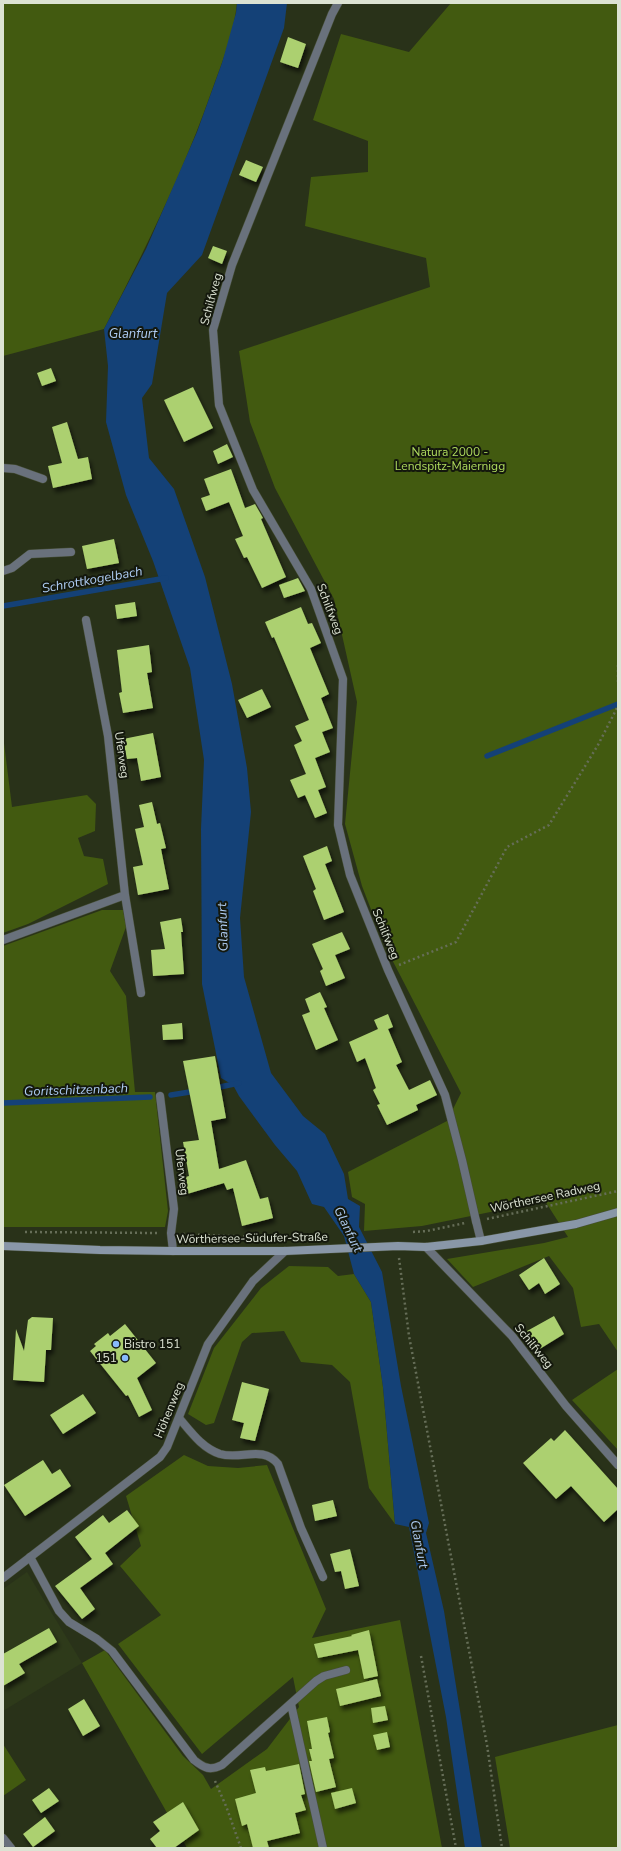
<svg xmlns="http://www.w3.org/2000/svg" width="621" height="1851" viewBox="0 0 621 1851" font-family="'Nunito Sans',sans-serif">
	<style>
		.built { fill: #2e3a1a }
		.green { fill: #425a10 }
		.water { fill: #144177 }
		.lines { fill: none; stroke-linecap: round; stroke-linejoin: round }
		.stream { stroke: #144177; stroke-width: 5.5 }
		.building { fill: #acd070; filter: url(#shadow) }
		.lane-casing { stroke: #464e37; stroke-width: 9 }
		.street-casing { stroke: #464e37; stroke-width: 9 }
		.secondary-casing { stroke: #464e37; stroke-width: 9 }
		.path { stroke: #666e58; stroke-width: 2.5; stroke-dasharray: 2 3; stroke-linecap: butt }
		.lane { stroke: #69717c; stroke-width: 8 }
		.street { stroke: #69717c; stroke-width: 8 }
		.secondary { stroke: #8997a8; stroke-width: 8 }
		.poi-dot { fill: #88bafc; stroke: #14180d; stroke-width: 1.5 }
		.labels { text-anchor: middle; stroke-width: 4; stroke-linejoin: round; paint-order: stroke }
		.street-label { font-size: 12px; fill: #dce3d3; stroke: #14180d }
		.park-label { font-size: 12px; fill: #afdb5e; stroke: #14180d }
		.poi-label { font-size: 12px; fill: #dce3d3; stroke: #14180d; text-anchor: start }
		.water-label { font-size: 13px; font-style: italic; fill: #aeccf3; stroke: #14180d }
	</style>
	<defs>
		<filter id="shadow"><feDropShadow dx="2.5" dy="4.5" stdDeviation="2" flood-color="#0009"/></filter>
	</defs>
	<rect width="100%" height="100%" fill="#293219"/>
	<path class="built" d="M27,1572L82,1663L3,1711V1589Z"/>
	<path class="green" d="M3,3H237C234,34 221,65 211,93C182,175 144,252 104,329L3,356Z
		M451,3H618V1352L599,1324L581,1327L573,1288L549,1256L473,1287L447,1259L544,1243L568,1237L545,1201L422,1226L364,1231L365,1204L352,1197L348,1172L447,1121L461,1093L385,946L362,886L345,824L357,702L334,599L275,488L250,422L239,351L430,287L426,258L305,226L311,177L368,172V141L313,120L341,34L409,52Z
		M3,735L12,807L87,795L96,804L95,831L78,838L84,856L103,859L108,884L28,924L3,933Z
		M102,910H123L126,927L110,971L126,996L135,1092H155L168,1211L165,1227H3V946Z
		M289,1266L328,1267L338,1276L354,1274L371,1302L383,1387L395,1524L369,1488L350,1382L332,1365L301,1362L284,1331L252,1333L242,1342L214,1423L206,1425L188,1414L214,1348L261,1288Z
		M618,1369V1450L572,1400Z
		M184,1455L208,1466L238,1468L267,1465L326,1609L312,1638L400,1620L442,1848H187L82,1663L105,1650L183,1756L203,1775L211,1789L267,1749L299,1707L293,1677L202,1754L118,1644L161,1615L120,1566L141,1546L126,1496Z
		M618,1725V1848H510L495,1757Z
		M3,1744L26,1780L3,1796Z"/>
	<path class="water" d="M237,3H287L284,28L202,255L167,293L152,384L142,398L149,458L174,489L205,577L232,684L247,768L251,812L240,918L244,977L271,1073L303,1116L325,1134L344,1174L348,1199L360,1206L359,1227L382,1272L401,1386L429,1523L426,1533L444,1611L482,1848H465L446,1717L409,1527L395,1524L383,1387L371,1302L354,1274L344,1236L324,1207L312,1204L297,1171L275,1145L239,1096L233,1085L221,1078L202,984L201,829L204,760L190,668L153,561L126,495L106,422L108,366L104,329L146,249L197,132L222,63L236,13Z"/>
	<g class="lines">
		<path class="stream" d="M3,606L166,578
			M487,756L618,704
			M215,1088L239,1083
			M171,1095L196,1091
			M3,1103L150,1097"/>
	</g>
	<path class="building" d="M288,37L306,44L298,68L280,62Z
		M246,160L263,167L256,182L239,175Z
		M213,246L227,251L222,264L208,258Z
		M51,368L56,381L42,386L37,373Z
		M193,387L213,428L184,442L164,400Z
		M67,422L78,459L88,457L92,479L53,488L48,466L62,463L52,427Z
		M227,444L233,457L218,464L213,451Z
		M231,469L245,508L255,504L263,518L261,519L286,577L262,588L247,557L244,558L235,539L243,536L229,502L206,511L201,498L210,495L204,479Z
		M114,539L119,563L87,569L82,546Z
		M298,578L305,591L284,598L279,585Z
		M135,602L137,616L117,619L115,605Z
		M301,607L308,624L312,623L321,643L310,648L329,694L321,698L333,728L322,732L330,752L315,758L326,787L318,790L327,813L315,818L305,795L298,798L290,780L306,774L294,745L302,741L295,726L309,720L274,637L272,638L265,622Z
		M149,645L152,672L147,673L153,708L123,713L119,693L122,692L117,650Z
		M262,689L271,707L247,718L238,700Z
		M153,733L161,777L141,781L137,758L127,759L123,739Z
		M152,802L157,824L160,823L166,848L161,849L169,889L138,895L133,867L143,865L135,829L144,827L139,805Z
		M327,846L332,861L325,864L344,912L324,920L313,891L316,889L303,856Z
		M181,918L183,932H181L184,974L153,976L151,950L165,949L160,922Z
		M342,932L350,949L335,955L345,978L326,986L320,971L323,969L312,944Z
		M320,992L327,1007L324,1008L338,1040L316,1050L302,1015L310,1012L305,999Z
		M388,1014L393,1027L388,1029L402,1062L396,1065L409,1090L430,1080L437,1095L416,1105L418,1110L387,1125L377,1105L380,1104L373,1090L376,1088L365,1058L357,1062L349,1042L378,1029L374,1020Z
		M182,1023L183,1039L163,1040L162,1025Z
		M215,1056L226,1118L211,1121L219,1169L246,1160L260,1199L268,1197L273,1218L242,1226L233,1188L227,1190L224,1183L187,1194L182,1178L189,1176L183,1142L199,1140L183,1061Z
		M544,1258L560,1284L545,1294L539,1283L529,1290L519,1275Z
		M554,1316L564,1334L538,1350L527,1331Z
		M32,1317L53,1318L51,1350H46L44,1382L13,1380L16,1329L24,1351L28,1320Z
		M125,1324L156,1363L137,1378L152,1410L139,1417L128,1395L126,1396L90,1351L96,1346L94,1344L108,1333L110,1336Z
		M242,1382L269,1389L255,1441L240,1438L244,1423L232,1420Z
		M83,1394L96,1413L63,1434L50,1415Z
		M565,1430L618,1489V1509L604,1522L571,1486L556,1499L523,1463L551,1438L554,1441Z
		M43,1460L52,1474L60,1469L71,1486L25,1516L4,1485Z
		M333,1500L337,1516L315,1521L312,1505Z
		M127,1510L139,1526L105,1553L113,1564L80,1588L95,1609L82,1619L55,1586L92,1559L75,1537L103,1515L109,1523Z
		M350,1549L359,1586L345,1589L341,1571L335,1572L330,1554Z
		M49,1628L57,1642L19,1664L25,1673L3,1686V1654Z
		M369,1630L378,1676L364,1679L358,1650L318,1658L314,1644L352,1636L351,1635Z
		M377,1679L381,1696L340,1706L336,1689Z
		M84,1699L100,1726L83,1736L68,1709Z
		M385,1706L388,1720L373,1723L371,1708Z
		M327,1717L330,1732L328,1733L334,1758L329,1759L336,1787L316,1792L309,1761H312L309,1749H312L307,1721Z
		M387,1732L390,1747L377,1750L373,1735Z
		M299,1764L305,1794L301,1795L306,1810L295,1813L300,1833L267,1841L269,1848H253L247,1824L242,1826L235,1799L256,1793L250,1770L265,1767L266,1771Z
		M49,1788L59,1801L41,1813L32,1800Z
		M352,1788L356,1803L335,1809L331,1793Z
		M183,1802L199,1830L174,1848H157L150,1839L160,1831L153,1822Z
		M45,1817L55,1831L33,1847L23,1834Z"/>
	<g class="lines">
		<g class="lane-casing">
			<path id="lane" d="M338,3L332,14L232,265L213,330L219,405L253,490L311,589L343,679L338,825L350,875L388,970L445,1095L462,1160L476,1221
				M3,468L15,469L43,479
				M3,571L12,568L30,554L71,552
				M426,1247L512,1336L566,1406L618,1465
				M179,1418C191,1432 202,1448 220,1454C241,1460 263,1445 278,1464L301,1528L323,1577
				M30,1557L59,1611L69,1622L97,1639L112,1651L194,1760C204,1768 210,1771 222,1765L316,1681L324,1676L346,1670
				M291,1704L323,1848"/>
		</g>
		<g class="street-casing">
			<path id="street" d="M86,620L108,736L125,895L141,993
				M3,940L125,895
				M160,1096L174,1209L171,1233L173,1251
				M476,1221L481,1241
				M3,1578L160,1457L167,1447L208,1344L253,1281L285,1251
				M3,1838L11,1848"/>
		</g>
		<g class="secondary-casing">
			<path id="secondary" d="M3,1246L100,1250L173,1251H285L398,1246L426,1247L481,1241L576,1224L618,1212"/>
		</g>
		<path class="path" d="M618,665V683
			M399,965L456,942L507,847L549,825L598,745L618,706
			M487,1219L618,1191
			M25,1232L158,1233
			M413,1232L427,1231L465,1223
			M183,1234L254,1237
			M399,1258L409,1336L487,1745L502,1848
			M421,1656L456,1848
			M215,1781L226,1806L241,1848"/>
		<use href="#lane" class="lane"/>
		<use href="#street" class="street"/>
		<use href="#secondary" class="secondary"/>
	</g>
	<g class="poi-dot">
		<circle cx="116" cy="1344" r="4"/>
		<circle cx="125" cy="1358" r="4"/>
	</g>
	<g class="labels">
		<g class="street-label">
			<text transform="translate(211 299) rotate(-75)" y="4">Schilfweg</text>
			<text transform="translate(330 609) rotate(69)" y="4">Schilfweg</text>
			<text transform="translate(122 755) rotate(82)" y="4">Uferweg</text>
			<text transform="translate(386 934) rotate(68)" y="4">Schilfweg</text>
			<text transform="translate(182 1172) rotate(83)" y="4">Uferweg</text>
			<text transform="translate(545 1197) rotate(-12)" y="4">Wörthersee Radweg</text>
			<text transform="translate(252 1238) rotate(-1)" y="4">Wörthersee-Südufer-Straße</text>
			<text transform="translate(534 1346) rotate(51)" y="4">Schilfweg</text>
			<text transform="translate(169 1410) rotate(-68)" y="4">Höhenweg</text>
		</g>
		<g class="park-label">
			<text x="450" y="456">Natura 2000 -<tspan x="450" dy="14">Lendspitz-Maiernigg</tspan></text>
		</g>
		<g class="poi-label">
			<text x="124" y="1348">Bistro 151</text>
			<text x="117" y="1362" text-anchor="end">151</text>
		</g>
		<g class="water-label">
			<text x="133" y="338">Glanfurt</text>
			<text transform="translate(92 579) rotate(-10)" y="5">Schrottkogelbach</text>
			<text transform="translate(222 927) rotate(-92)" y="5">Glanfurt</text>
			<text transform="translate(76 1089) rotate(-2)" y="5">Goritschitzenbach</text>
			<text transform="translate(349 1229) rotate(64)" y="5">Glanfurt</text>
			<text transform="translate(420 1544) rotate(79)" y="5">Glanfurt</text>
		</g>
	</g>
	<rect width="621" height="1851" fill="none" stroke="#dce3d3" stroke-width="8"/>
</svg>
